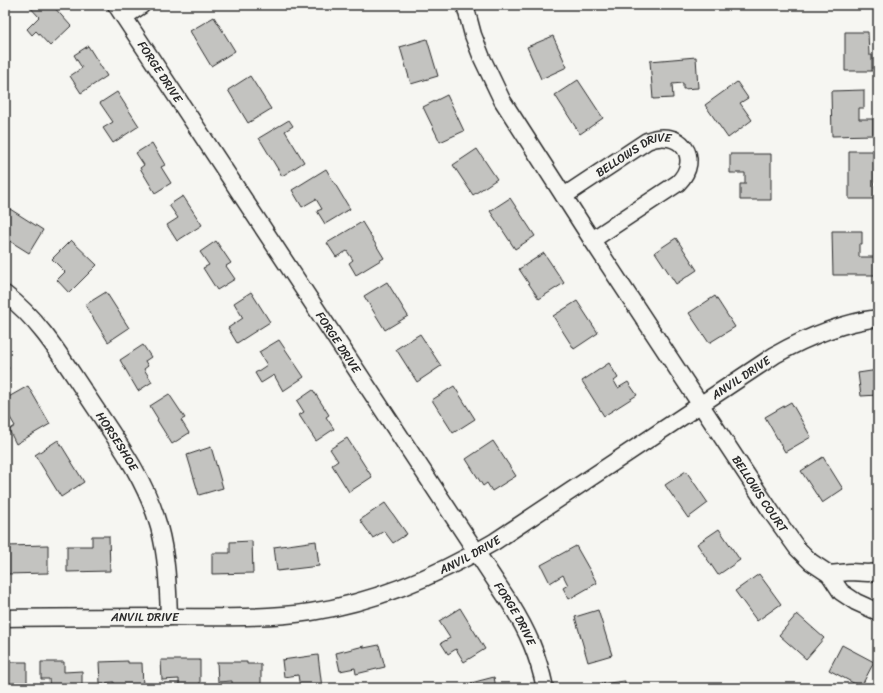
<svg xmlns="http://www.w3.org/2000/svg" width="883" height="693" viewBox="0 0 883 693" font-family="Sriracha,sans-serif">
	<style>
		.building { fill: #c3c3c0; stroke: #2b2b2b }
		.lines { fill: none; stroke-linecap: round; stroke-linejoin: round }
		.minor-casing { stroke: #2b2b2b; stroke-width: 19 }
		.minor { stroke: #f6f6f2; stroke-width: 16 }
		.labels { text-anchor: middle; stroke-width: 3; stroke-linejoin: round; paint-order: stroke }
		.street-label { font-size: 12px; fill: #2b2b2b; stroke: #f6f6f2 }
	</style>
	<rect width="100%" height="100%" fill="#f6f6f2"/>
	<filter id="ink" filterUnits="userSpaceOnUse"><feTurbulence type="fractalNoise" baseFrequency=".025" numOctaves="2"/><feDisplacementMap in="SourceGraphic" scale="8" xChannelSelector="R" yChannelSelector="G"/><feConvolveMatrix kernelMatrix="1 2 1 2 8 2 1 2 1" color-interpolation-filters="sRGB"/></filter>
	<g filter="url(#ink)">
		<path class="building" d="M28,5H52L71,26L50,46L36,31L32,35L27,29L39,17Z
			M214,17L235,51L211,66L190,31Z
			M845,32H868L869,55H872V71H845Z
			M553,36L567,67L541,79L527,47Z
			M427,39L438,76L411,84L400,47Z
			M88,46L107,76L81,93L70,76L82,68L74,55Z
			M696,57L698,88L683,89V83L672,84L673,98L653,99L650,61Z
			M250,76L271,109L248,123L228,90Z
			M578,80L603,118L580,134L555,95Z
			M737,82L748,98L740,103L752,120L728,138L705,105Z
			M864,90V108H859V119H873V135L832,136L831,91Z
			M117,92L139,126L113,143L103,128L113,122L100,103Z
			M447,95L464,131L440,142L423,107Z
			M289,120L293,126L285,131L304,162L282,176L259,138Z
			M152,143L165,165L161,167L171,183L155,193L140,168L144,165L136,153Z
			M477,149L497,179L473,195L453,165Z
			M849,151H874L875,199H849Z
			M730,154H771V200H740V184H745V173H730Z
			M326,169L350,209L325,224L317,211L322,209L316,199L302,207L292,190Z
			M183,196L202,225L177,241L167,225L178,218L169,205Z
			M510,198L535,236L515,249L490,211Z
			M10,209L43,230L29,253L5,238V218Z
			M362,222L384,258L356,275L349,263L353,260L347,251L336,257L327,243Z
			M832,231H862V244H859V257H876L877,275H833Z
			M676,238L697,270L676,284L655,252Z
			M71,240L97,265L69,293L57,280L65,272L52,259Z
			M216,241L231,263L226,266L235,279L217,290L203,268L209,265L200,252Z
			M544,253L564,283L539,299L519,269Z
			M387,282L408,316L385,330L364,296Z
			M106,292L129,328L108,342L85,305Z
			M251,292L270,322L237,343L228,328L243,318L234,303Z
			M715,296L735,327L709,343L689,313Z
			M577,301L598,333L574,349L553,316Z
			M420,334L441,366L417,382L396,349Z
			M279,340L304,377L283,391L274,375L261,383L255,373L267,365L259,352Z
			M143,345L151,357L145,361L148,366L144,369L152,382L138,391L120,360Z
			M609,363L618,378L614,381L618,388L628,382L637,395L604,416L582,381Z
			M5,364L9,368L5,373Z
			M878,370V395L861,396L858,373Z
			M28,386L50,424L16,444L9,430L15,426L5,409V399Z
			M454,386L475,419L453,433L432,400Z
			M313,390L329,415L326,417L334,429L316,441L299,415L304,412L297,401Z
			M169,394L185,418L181,420L189,433L172,444L157,420L158,419L150,406Z
			M791,402L811,437L785,452L765,417Z
			M347,438L372,477L349,492L332,465L338,461L330,449Z
			M58,440L84,482L61,497L35,455Z
			M493,441L516,476L492,491L487,483L483,486L466,459Z
			M211,447L223,488L199,495L187,455Z
			M823,457L843,489L822,503L801,471Z
			M686,471L708,503L688,518L665,485Z
			M877,493H878V520L876,519Z
			M385,503L407,534L393,543L384,531L373,538L360,520Z
			M719,529L740,560L718,575L697,544Z
			M92,536H109L110,571L67,572V546H92Z
			M252,541L253,573L212,574V553H230V542Z
			M316,541L319,566L277,571L274,547Z
			M48,545V573L6,574L5,546Z
			M576,546L597,583L569,599L563,588L568,585L563,575L550,583L541,565Z
			M759,574L781,604L757,621L735,591Z
			M460,608L485,649L464,662L456,649L448,654L441,643L450,638L439,621Z
			M598,610L612,655L588,662L575,617Z
			M797,614L824,638L806,659L779,635Z
			M379,645L385,667L356,674L355,668L340,671L336,653L364,646V648Z
			M842,645L874,662L861,687L829,670Z
			M318,655L322,688H300L298,675L284,677L282,660Z
			M5,660H10V662H27V686L5,687Z
			M161,660H200V688H179V679L162,680Z
			M128,661V663H142L143,688H114V682L100,683L99,662Z
			M41,662H64V672L82,671V688H50L49,679H41Z
			M217,662H247V664H261V686L232,687V681L218,682Z
			M494,677L496,688H473L471,683Z
			M625,681V688H593L592,685Z"/>
		<g class="lines">
			<g class="minor-casing">
				<g id="minor">
					<path id="s1" d="M116,5L510,603C528,632 538,655 545,688"/>
					<path id="s2" d="M465,5L473,35L482,58L502,100L592,240L774,516L797,548L811,562L829,574L841,592L856,602L878,612"/>
					<path d="M124,17L142,5"/>
					<path id="s3" d="M564,196L647,141C680,127 703,158 678,183L592,240"/>
					<path id="s4" d="M5,294C41,321 63,360 88,397C115,438 146,479 159,527C167,556 168,587 169,617"/>
					<path d="M829,574L850,572L868,573L878,572"/>
					<path id="s5" d="M5,618C60,617 114,617 169,617C216,617 264,619 311,612C376,602 438,575 494,542L775,355C807,337 840,323 878,318"/>
				</g>
			</g>
			<use href="#minor" class="minor"/>
		</g>
	</g>
	<g class="labels">
		<g class="street-label">
			<text dy="4" stroke="none"><textPath href="#s1" startOffset="80">FORGE DRIVE</textPath></text>
			<text dy="4" stroke="none"><textPath href="#s3" startOffset="82">BELLOWS DRIVE</textPath></text>
			<text dy="4" stroke="none"><textPath href="#s1" startOffset="404">FORGE DRIVE</textPath></text>
			<text dy="4" stroke="none"><textPath href="#s5" startOffset="800">ANVIL DRIVE</textPath></text>
			<text dy="4" stroke="none"><textPath href="#s4" startOffset="186">HORSESHOE</textPath></text>
			<text dy="4" stroke="none"><textPath href="#s2" startOffset="573">BELLOWS COURT</textPath></text>
			<text dy="4" stroke="none"><textPath href="#s5" startOffset="476">ANVIL DRIVE</textPath></text>
			<text dy="4" stroke="none"><textPath href="#s1" startOffset="728">FORGE DRIVE</textPath></text>
			<text dy="4" stroke="none"><textPath href="#s5" startOffset="140">ANVIL DRIVE</textPath></text>
		</g>
	</g>
	<rect width="883" height="693" fill="none" stroke="#f6f6f2" stroke-width="20"/>
	<rect x="10" y="10" width="863" height="673" fill="none" stroke="#2b2b2b" stroke-width="1.5" filter="url(#ink)"/>
</svg>
